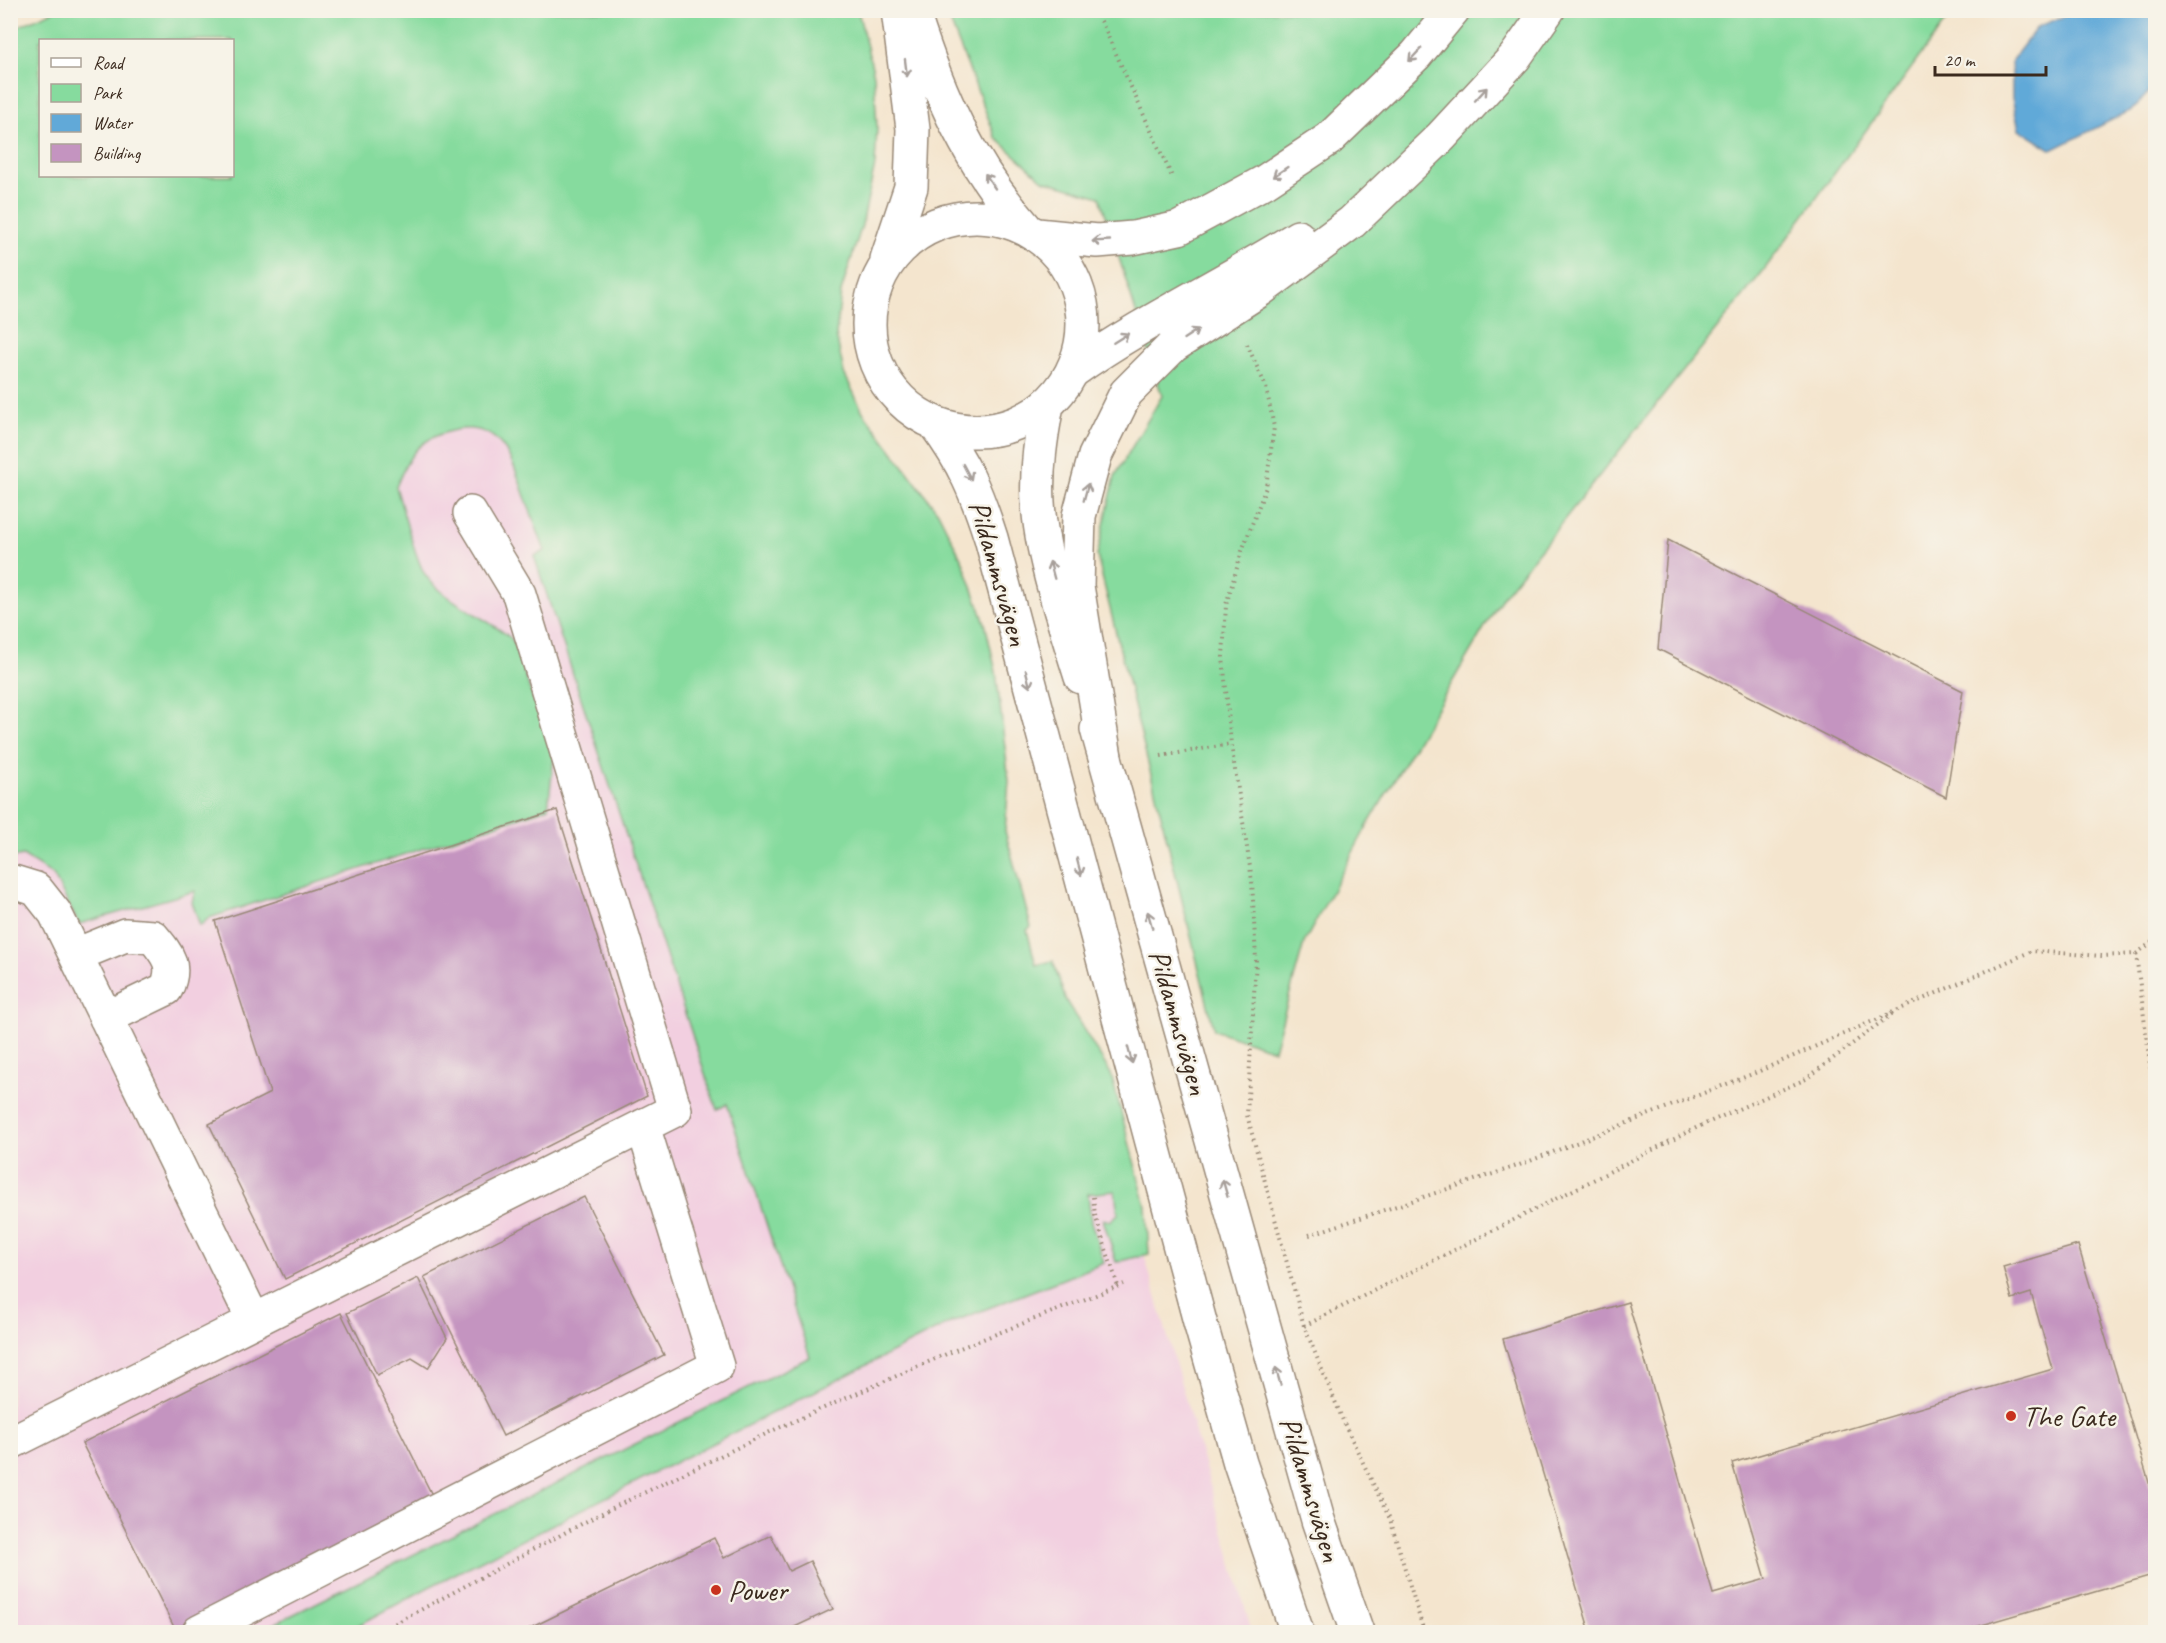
<svg xmlns="http://www.w3.org/2000/svg" width="2166" height="1643" viewBox="0 0 2166 1643" font-family="Caveat,sans-serif">
	<style>
		.built { fill: #f2cfe0 }
		.green { fill: #86db9e; stroke: #60825e; stroke-width: 1.5; fill-rule: evenodd }
		.water { fill: #61a9d8; stroke: #4e6a7b; stroke-width: 1.5 }
		.building { fill: #c494c0 }
		.lines { fill: none; stroke-linecap: round; stroke-linejoin: round }
		.minor-casing { stroke: #988876; stroke-width: 36 }
		.major-casing { stroke: #988876; stroke-width: 36 }
		.highway-casing { stroke: #988876; stroke-width: 36 }
		.path { stroke: #988876; stroke-width: 4; stroke-dasharray: 1.5 4.5; stroke-linecap: butt }
		.minor { stroke: #fff; stroke-width: 33 }
		.major { stroke: #fff; stroke-width: 33 }
		.highway { stroke: #fff; stroke-width: 33 }
		.oneway { stroke: #a79f9a }
		.poi-dot { fill: #c8321e; stroke: #f7f3e8; stroke-width: 2 }
		.labels { text-anchor: middle; stroke-width: 5; stroke-linejoin: round; paint-order: stroke }
		.street-label { font-size: 30px; fill: #3b2a1e; stroke: #f7f3e8 }
		.poi-label { font-size: 30px; fill: #3b2a1e; stroke: #f7f3e8; text-anchor: start }
	</style>
	<rect width="100%" height="100%" fill="#f7f3e8"/>
	<filter id="ink" filterUnits="userSpaceOnUse"><feTurbulence type="fractalNoise" baseFrequency=".0167" numOctaves="2"/><feDisplacementMap in="SourceGraphic" scale="12" xChannelSelector="R" yChannelSelector="G"/><feConvolveMatrix kernelMatrix="1 2 1 2 8 2 1 2 1" color-interpolation-filters="sRGB"/></filter>
	<filter id="wash" filterUnits="userSpaceOnUse"><feTurbulence type="fractalNoise" baseFrequency=".008" numOctaves="4" result="noise"/><feDisplacementMap in="SourceGraphic" scale="24" xChannelSelector="R" yChannelSelector="G"/><feGaussianBlur stdDeviation="1.35" result="paint"/><feColorMatrix in="noise" values="0 0 0 0 0 0 0 0 0 0 0 0 0 0 0 0 0 1.4 0 .05"/><feComposite in="paint" operator="in"/></filter>
	<g filter="url(#wash)">
		<rect width="100%" height="100%" fill="#f4e5ce"/>
		<path class="built" d="M140,10L850,11L827,326L992,803L1028,976L1088,1058L1252,1632H11V72L40,176H232V40Z"/>
		<path class="green" d="M56,10L858,11L874,75L877,128L875,165L862,225L841,292L836,335L844,373L863,412L938,512L963,562L985,623L996,672L1009,781L1005,831L1031,927L1027,930L1036,965L1053,961L1066,1001L1111,1074L1146,1206L1149,1254L1116,1262L1103,1219L1110,1221L1118,1214L1115,1191L1088,1194L1091,1222L1104,1263L950,1323L429,1587L346,1632H258L810,1357L727,1104L717,1110L534,556L545,551C538,532 531,513 524,494C512,458 499,419 451,431C416,440 409,456 396,487C402,506 416,563 426,576C446,602 486,617 512,639L554,757L548,808L209,918L200,926L192,902L195,891L79,924L53,875L23,856L11,858L10,30ZM40,40H232V176H40Z
			M946,11H1953L1764,270L1503,596L1366,828L1304,943L1274,1050L1214,1030L1097,556L1115,476L1162,396L1100,197L1043,180L996,138Z"/>
		<path class="water" d="M2080,10L2155,11V86L2132,110L2052,150L2019,129L2012,98V60L2037,27Z"/>
		<g id="blocks">
			<path class="building" d="M1668,540L1963,691L1946,797L1658,649Z
				M557,810L647,1096L285,1279L209,1124L270,1093L215,921Z
				M584,1197L664,1355L503,1436L424,1277Z
				M2078,1245L2156,1506V1574L1958,1632H1590L1503,1339L1628,1302L1713,1594L1766,1579L1732,1463L2053,1369L2031,1293L2012,1299L2003,1267Z
				M418,1278L447,1338L428,1368L412,1358L377,1375L347,1313Z
				M341,1313L435,1501L176,1631L82,1443Z
				M771,1535L789,1571L810,1561L833,1609L784,1632H522L714,1538L724,1558Z"/>
		</g>
	</g>
	<g filter="url(#ink)">
		<use href="#blocks" fill-opacity="0" stroke="#988876" stroke-width="1.5"/>
		<g class="lines">
			<g class="minor-casing">
				<path id="minor" d="M10,881L36,889L55,913L254,1321
					M76,955L125,935L153,937C168,955 177,966 166,989L106,1018
					M10,1443L675,1110L519,594L470,513
					M199,1632L717,1366L643,1126"/>
			</g>
			<g class="major-casing">
				<path id="major" d="M914,16C939,95 970,165 1025,227
					M869 324a107 107 0 1 1 214 0a107 107 0 1 1-214 0Z
					M887,259L911,187L913,129L898,10
					M1047,405C1041,437 1036,469 1038,502C1041,556 1065,625 1081,677
					M935,424C964,463 976,491 991,538L1200,1322L1240,1463L1297,1632
					M1097,729L1318,1520L1357,1632"/>
			</g>
			<g class="highway-casing">
				<path id="highway" d="M1037,235L1097,241L1133,238L1179,228L1264,182L1329,139L1416,55L1453,10
					M1073,371C1145,320 1223,284 1298,237
					M1105,757L1077,586L1079,516L1095,456L1126,393L1173,346L1260,290L1352,222L1441,137L1515,57L1548,10"/>
			</g>
			<path class="path" d="M1096,10L1173,179
				M1247,344L1266,387L1274,427L1266,487L1242,551L1226,605L1223,657L1231,744L1252,880L1256,960L1247,1115L1304,1326L1344,1423L1390,1519L1424,1632
				M1161,756L1231,744
				M2136,954L2156,1112
				M1093,1197L1095,1215L1118,1286
				M1309,1235L1517,1166L1755,1073L2032,951L2102,956L2136,954L2156,939
				M1304,1326L1698,1127L1806,1079L1893,1013
				M379,1632L600,1514L774,1430L960,1348L1124,1284"/>
			<use href="#minor" class="minor"/>
			<use href="#major" class="major"/>
			<use href="#highway" class="highway"/>
		</g>
		<defs><path id="oneway-shaft" d="M-6 0H5M1.5-3L5.5 0L1.5 3" fill="none" stroke-width="1.6" stroke-linecap="round" stroke-linejoin="round" transform="scale(1.5)"/></defs>
		<g class="oneway">
			<use href="#oneway-shaft" transform="translate(1415 55) rotate(133)"/>
			<use href="#oneway-shaft" transform="translate(906 68) rotate(83)"/>
			<use href="#oneway-shaft" transform="translate(1481 94) rotate(-48)"/>
			<use href="#oneway-shaft" transform="translate(1280 172) rotate(146)"/>
			<use href="#oneway-shaft" transform="translate(990 181) rotate(-124)"/>
			<use href="#oneway-shaft" transform="translate(1101 241) rotate(177)"/>
			<use href="#oneway-shaft" transform="translate(1191 334) rotate(-33)"/>
			<use href="#oneway-shaft" transform="translate(1121 338) rotate(-32)"/>
			<use href="#oneway-shaft" transform="translate(967 472) rotate(62)"/>
			<use href="#oneway-shaft" transform="translate(1086 492) rotate(-75)"/>
			<use href="#oneway-shaft" transform="translate(1052 570) rotate(-105)"/>
			<use href="#oneway-shaft" transform="translate(1028 679) rotate(76)"/>
			<use href="#oneway-shaft" transform="translate(1079 867) rotate(75)"/>
			<use href="#oneway-shaft" transform="translate(1150 920) rotate(-106)"/>
			<use href="#oneway-shaft" transform="translate(1130 1055) rotate(75)"/>
			<use href="#oneway-shaft" transform="translate(1225 1188) rotate(-106)"/>
			<use href="#oneway-shaft" transform="translate(1278 1376) rotate(-106)"/>
		</g>
	</g>
	<g class="poi-dot">
		<circle cx="2011" cy="1416" r="6"/>
		<circle cx="716" cy="1590" r="6"/>
	</g>
	<g class="labels">
		<g class="street-label">
			<text transform="translate(999 573) rotate(74)" y="10">Pildammsvägen</text>
			<text transform="translate(1179 1022) rotate(74)" y="10">Pildammsvägen</text>
			<text transform="translate(1311 1489) rotate(73)" y="10">Pildammsvägen</text>
		</g>
		<g class="poi-label">
			<text x="2023" y="1426">The Gate</text>
			<text x="728" y="1600">Power</text>
		</g>
	</g>
	<rect width="2166" height="1643" fill="none" stroke="#f7f3e8" stroke-width="36"/>
	<rect x="39" y="39" width="195" height="138" fill="#f7f3e8" stroke="#aca397" stroke-width="1.5"/>
	<rect x="51" y="58" width="30" height="9" fill="#ffffff" stroke="#aca397" stroke-width="1.5"/>
	<text x="93" y="69" font-size="18" fill="#3b2a1e">Road</text>
	<rect x="51" y="84" width="30" height="18" fill="#86db9e" stroke="#aca397" stroke-width="1.5"/>
	<text x="93" y="99" font-size="18" fill="#3b2a1e">Park</text>
	<rect x="51" y="114" width="30" height="18" fill="#61a9d8" stroke="#aca397" stroke-width="1.5"/>
	<text x="93" y="129" font-size="18" fill="#3b2a1e">Water</text>
	<rect x="51" y="144" width="30" height="18" fill="#c494c0" stroke="#aca397" stroke-width="1.5"/>
	<text x="93" y="159" font-size="18" fill="#3b2a1e">Building</text>
	<path d="M1935 66v9h111v-9" fill="none" stroke="#3b2a1e" stroke-width="3"/>
	<text x="1944" y="66" font-size="18" fill="#3b2a1e" stroke="#f7f3e8" stroke-width="4.5" paint-order="stroke">20 m</text>
</svg>
